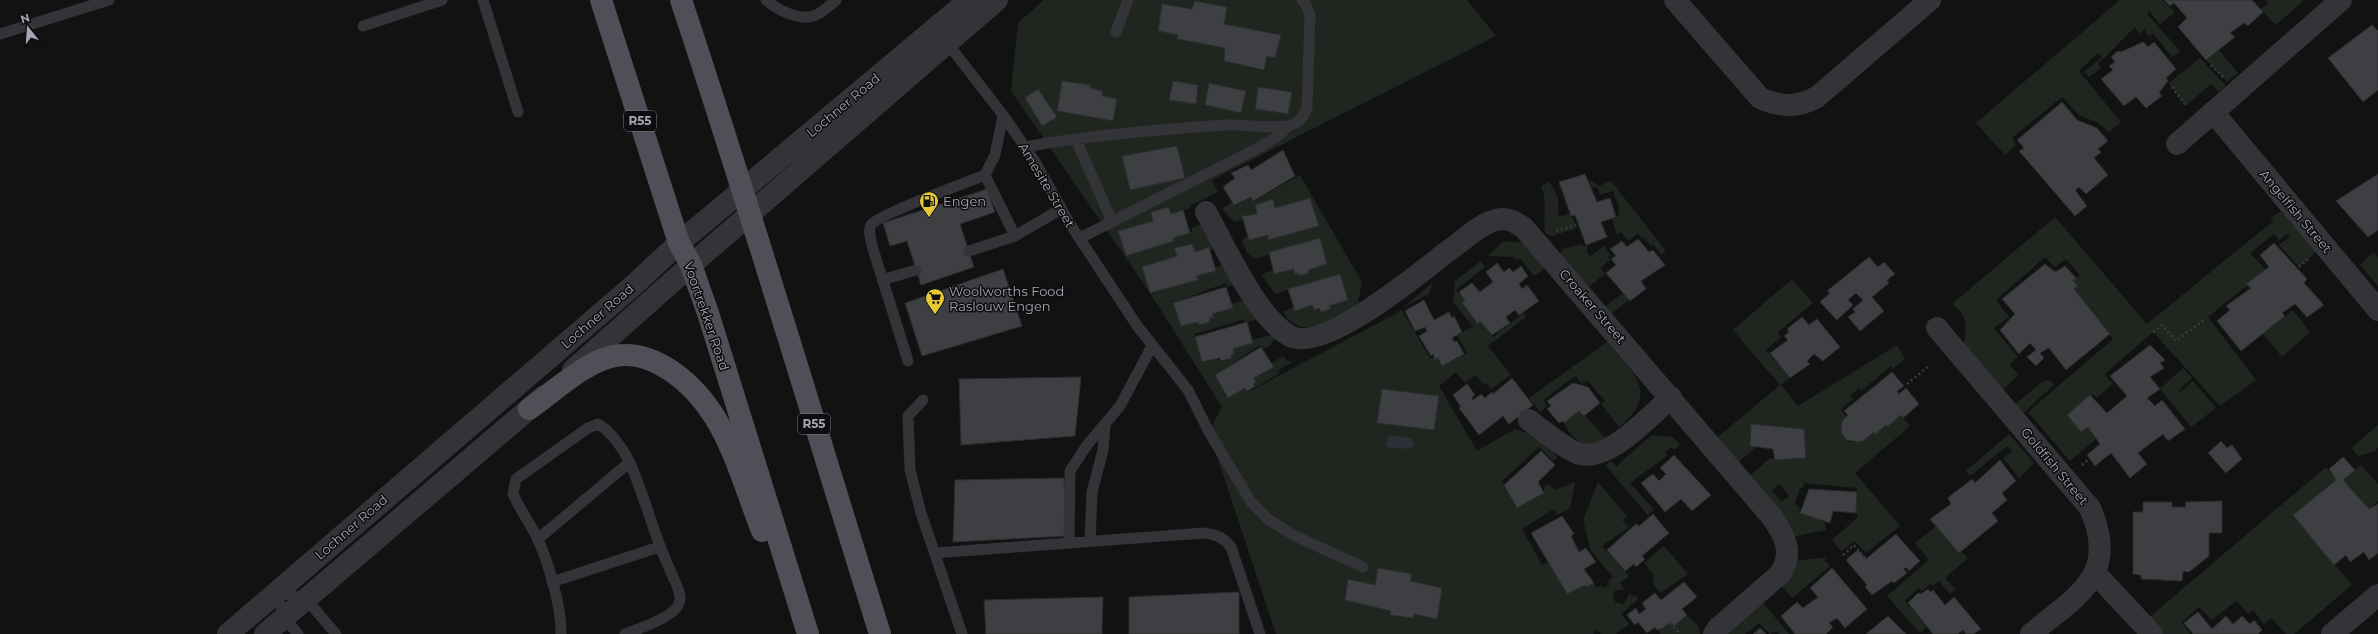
<svg xmlns="http://www.w3.org/2000/svg" width="2378" height="634" viewBox="0 0 2378 634" font-family="Montserrat,sans-serif">
	<style>
		.green { fill: #1f2620; fill-rule: evenodd }
		.water { fill: #2b3038 }
		.building { fill: #3e3f43; stroke: #2d2c2f }
		.lines { fill: none; stroke-linecap: round; stroke-linejoin: round }
		.path { stroke: #393a3f; stroke-width: 2.5; stroke-dasharray: 2 3; stroke-linecap: butt }
		.service { stroke: #333338; stroke-width: 11 }
		.minor { stroke: #333338; stroke-width: 22 }
		.tertiary { stroke: #333338; stroke-width: 22 }
		.primary { stroke: #4f5057; stroke-width: 22 }
		.labels { text-anchor: middle; stroke-width: 3; stroke-linejoin: round; paint-order: stroke }
		.shield { fill: #0d0d0e; stroke: #777882; stroke-width: 1 }
		.shield-label { font-size: 12px; font-weight: bold; fill: #a4a6b3 }
		.street-label { font-size: 13px; fill: #a4a6b3; stroke: #0d0d0e }
		.poi-label { font-size: 13px; fill: #a4a6b3; stroke: #0d0d0e; text-anchor: start }
	</style>
	<rect width="100%" height="100%" fill="#121213"/>
	<path class="green" d="M1044,0H1467L1496,36L1212,180L1218,192L1191,205L1190,208L1171,214L1169,207L1151,212L1153,221L1119,231L1125,256L1174,241L1173,238L1193,232L1191,228L1201,224L1218,248L1211,250L1209,247L1195,252L1192,244L1174,248L1177,256L1142,267L1150,293L1197,280L1196,276L1225,263L1238,284L1227,287L1226,283L1173,303L1181,326L1198,322L1200,325L1210,322L1209,318H1214L1212,314L1231,304L1246,299L1261,318L1247,322L1242,320L1195,334L1202,362L1232,358L1231,355L1234,354L1233,349L1253,343L1252,340L1272,335L1275,338L1271,345L1264,349L1261,346L1257,347L1215,375L1228,397L1245,388L1247,391L1255,386L1254,378L1274,367L1272,363L1283,356L1287,361L1293,362L1278,370L1280,373L1241,396L1397,313L1432,283L1430,293L1401,309L1430,358H1438L1442,366L1467,353L1457,335L1472,327L1474,328L1453,302L1455,281L1481,261L1485,267L1456,290L1465,301L1462,304L1478,324L1480,321L1493,337L1523,313L1526,317L1488,346L1511,375L1491,389L1486,383L1483,384L1476,375L1465,383L1456,372L1439,386L1477,451L1515,429L1539,437L1558,457L1553,461L1539,447L1502,481L1517,508L1544,493V487L1548,484L1555,490L1575,482L1570,508L1557,515L1554,509L1522,529L1542,565L1548,562L1567,594L1585,585L1586,587L1594,583L1597,588L1601,585L1602,588L1609,585L1608,581L1613,577L1591,551L1583,520L1598,482L1627,516L1622,520L1629,527L1602,546L1629,576L1620,583L1624,590H1617L1613,593L1615,602L1624,604L1629,594L1633,597L1635,595L1638,599L1621,614L1629,624L1616,634H1601L1597,630L1593,634H1276L1209,432L1222,407L1150,293L1011,91L1018,23Z
		M2120,0H2162L2175,12L2160,24L2149,11L2147,14L2180,51L2172,57L2153,33L2149,37L2144,29L2139,34L2135,27L2098,64L2101,68L2089,77L2084,72L2102,57L2098,53L2079,71L2121,122L2109,132L2097,122L2080,116L2062,97L2012,138L2016,145L2005,155L1976,123Z
		M2265,0H2304L2276,25L2260,9L2268,4Z
		M2219,50L2238,73L2227,82L2206,60Z
		M2200,58L2226,86L2219,92L2211,84L2186,106L2169,83Z
		M1300,175L1362,282L1357,307C1332,320 1303,343 1283,312L1294,307L1295,311L1312,305L1315,310L1319,308L1321,312L1331,309L1329,306L1348,300L1340,274L1275,294L1262,276L1266,272L1273,271L1274,274L1294,269L1295,274L1299,273V275L1309,273L1308,270L1327,264L1320,238L1269,252V255L1255,259L1247,253L1242,240L1248,236L1249,240L1268,235L1269,240L1319,226L1310,198L1275,208L1273,199L1255,205L1257,214L1243,216V220L1234,222L1223,210L1224,207L1232,202L1234,205L1251,197L1254,201Z
		M1589,179L1599,186L1611,181L1666,251L1661,255L1653,244L1651,246L1644,237L1642,239L1638,233L1628,241L1621,232L1617,235L1612,219L1619,216L1618,212L1620,210L1613,191L1600,195L1597,187L1592,188Z
		M1549,181L1558,198V215L1564,216L1570,213L1577,228L1552,236L1546,234C1541,218 1549,203 1541,187Z
		M2282,210L2316,252L2299,267L2279,245L2290,237L2287,234L2279,240L2274,234L2250,253L2266,270L2208,317L2256,380L2220,406L2153,332L2105,374L2113,384L2097,398L2092,394L2068,415L2081,432L2088,427L2096,439L2070,461L2028,412L2113,339L2074,289L2078,286L2073,280L2080,275L2066,259L2055,267L2045,257L1996,300L2009,317L1994,328L2018,357L2009,365L2019,375L1999,393C1990,383 1973,366 1967,355C1959,337 1976,321 1952,304L2055,217L2147,324L2273,221L2271,218Z
		M1504,241L1523,243L1544,265V269L1534,276L1520,258L1517,260L1514,257L1487,256Z
		M1582,244L1583,246H1587V252L1590,256L1604,246L1611,255L1608,257L1610,260L1600,268L1605,274L1587,288L1560,254L1563,249Z
		M2374,252L2378,257V286L2360,265Z
		M1792,279L1813,303L1777,333L1781,337L1766,350L1790,378L1781,385L1798,406L1897,345L1905,359L1893,369L1891,366L1861,391L1859,388L1850,396L1853,399L1841,409L1846,417C1838,425 1841,437 1850,442L1863,441L1874,432L1876,434L1886,425L1887,427L1901,415L1910,426L1855,473L1900,526L1866,553L1855,541L1841,551L1832,540L1858,517L1856,513L1857,488L1804,483L1803,488H1800L1795,503L1800,509L1799,513L1824,521L1826,530L1792,537L1747,478L1769,459L1774,458L1775,460L1806,457L1804,429L1751,424L1750,446L1756,447L1736,464L1714,440L1780,385L1733,330ZM1780,484L1789,496L1781,502L1772,490Z
		M1623,293L1629,300L1609,315L1603,308Z
		M2293,310L2310,332L2282,357L2263,334Z
		M1607,342C1633,374 1661,392 1619,427L1601,404L1605,401L1587,380L1582,384L1575,376L1543,400L1547,406L1540,412L1529,398Z
		M2183,368L2192,378L2179,390L2180,392L2193,381L2216,408L2191,427L2160,389Z
		M2050,380L2054,385L2020,416L2012,407L2043,381Z
		M1579,411L1584,416L1585,415L1607,440L1584,445L1572,436L1564,423Z
		M2378,425V448H2375L2376,451L2358,456L2351,448Z
		M2009,434L2034,463L2019,478L2003,458L2012,452L2007,446L1970,476L1966,471Z
		M1652,435L1673,437L1680,445L1674,450L1671,447L1665,452L1668,455L1630,483L1654,510L1648,515L1606,466L1611,460L1617,467L1624,459Z
		M2361,465L2378,484V501L2369,509L2343,480Z
		M2326,467L2336,480L2293,515L2352,585L2294,634H2286L2271,618L2264,624L2253,610L2248,614L2236,601L2212,620L2199,607L2182,622L2190,634H2159L2146,620Z
		M1936,526L1968,558L1945,578L1955,589L1950,594L1939,581L1933,586L1931,583L1922,591L1919,588L1905,601L1927,627L1920,633L1887,596L1929,560L1915,543Z
		M1664,546L1688,574L1660,593L1653,584L1654,575L1644,563Z
		M1827,557L1824,560L1830,566L1792,598L1778,582L1793,561Z
		M1760,599L1789,634H1779L1776,631L1770,634L1759,623L1745,634H1722Z
		M1687,615L1699,627L1700,634H1660L1658,630L1661,627L1663,628L1671,622L1674,625Z"/>
	<path class="water" d="M1388,435L1411,438L1414,444L1410,449L1386,447Z"/>
	<path class="building" d="M2164,0H2252L2263,12L2248,26L2244,23L2230,33L2235,37L2206,60L2178,27L2187,18L2174,3L2170,6Z
		M1195,1L1227,7L1224,24L1281,35L1275,58L1267,56L1264,70L1224,61L1225,48L1177,39L1178,35L1158,31L1162,4L1192,9Z
		M2372,25L2378,31V90L2363,102L2328,58Z
		M2143,42L2148,47L2154,42L2176,69L2166,78L2168,81L2159,93L2162,96L2146,108L2136,97L2124,106L2101,79L2113,70L2109,66L2115,62L2111,57L2118,51L2121,52Z
		M1062,81L1091,85L1090,88L1103,91L1102,96L1117,99L1113,121L1057,111Z
		M1173,81L1198,85L1196,104L1169,100Z
		M1209,83L1246,91L1241,113L1205,105Z
		M1258,87L1292,92L1288,114L1255,109Z
		M1038,89L1057,117L1042,126L1025,98Z
		M2062,102L2077,120L2097,128L2108,141L2098,149L2101,152L2094,158L2108,175L2086,194L2079,187L2075,190L2087,206L2075,216L2019,151L2024,148L2017,140Z
		M1177,146L1185,178L1130,190L1122,156Z
		M1283,150L1295,176L1253,201L1251,197L1234,205L1223,187L1235,178L1231,173L1248,165L1251,170Z
		M1585,174L1597,202L1610,198L1616,217L1601,222L1607,237L1586,245L1575,215L1571,216L1559,182Z
		M2378,174V230L2368,237L2336,201Z
		M987,189L995,212L960,224L974,267L921,285L907,241L890,246L883,223Z
		M1310,198L1319,226L1268,240V235L1249,240L1242,216L1257,214L1255,205L1273,199L1275,208Z
		M1169,207L1171,214L1183,210L1190,233L1173,238L1174,241L1126,256L1118,231L1153,221L1151,212Z
		M1320,238L1327,264L1308,270L1309,273L1299,276V273L1295,274L1294,269L1274,274L1269,252Z
		M1638,239L1649,252L1653,250L1665,265L1641,281L1646,289L1630,301L1606,273L1616,265L1611,259L1616,256L1610,249L1622,241L1627,247Z
		M2274,243L2307,279L2304,283L2324,305L2307,317L2295,304L2282,313L2285,316L2241,351L2217,321L2230,310L2226,306L2251,288L2246,284L2269,267L2260,255Z
		M1192,244L1195,252L1209,247L1216,271L1196,276L1198,280L1150,293L1142,267L1177,256L1174,248Z
		M1869,257L1878,267L1884,262L1895,274L1887,280L1889,283L1872,297L1884,311L1860,331L1848,317L1855,312L1853,309L1863,300L1856,293L1848,300L1853,305L1837,320L1820,302L1830,293L1827,291Z
		M1497,263L1504,272L1509,268L1513,272L1521,266L1528,276L1519,284L1522,289L1527,285L1539,301L1519,315L1515,310L1506,317L1510,323L1492,335L1480,321L1478,324L1462,303L1465,301L1459,292L1472,283L1480,292L1493,282L1486,272Z
		M2045,264L2055,272L2065,266L2077,279L2073,280L2078,286L2074,289L2110,334L2066,370L2049,348L2040,353L2044,358L2036,366L2027,357L2036,350L2030,343L2019,354L2000,330L2015,314L2002,299Z
		M1003,269L1022,326L922,356L905,303Z
		M1340,274L1348,300L1329,306L1331,309L1321,312L1319,308L1315,310L1312,305L1295,311L1288,289Z
		M1226,287L1233,308L1212,314L1214,318H1209L1210,322L1199,325L1198,322L1181,326L1173,303Z
		M1424,300L1434,320L1449,312L1452,318L1454,316L1462,332L1452,338L1454,342L1457,341L1464,354L1442,366L1438,358L1435,360L1433,354L1431,356L1419,336L1427,331L1425,327L1415,331L1405,311Z
		M1802,317L1809,325L1817,319L1840,347L1823,361L1814,354L1807,361L1810,364L1790,378L1770,353L1788,340L1784,336L1789,332L1787,329Z
		M1247,322L1253,343L1233,349L1234,354L1231,355L1232,358L1221,361L1220,358L1202,362L1195,337Z
		M2150,345L2165,360L2160,363L2164,368L2150,377L2160,389L2147,398L2155,406L2162,400L2185,429L2168,441L2163,434L2138,453L2147,464L2130,478L2111,453L2095,466L2087,455L2100,444L2088,427L2081,432L2067,415L2090,395L2107,413L2127,396L2110,376Z
		M1261,347L1274,367L1254,378L1256,382L1253,384L1255,386L1247,391L1245,388L1228,398L1215,375Z
		M1892,372L1904,386L1897,391L1899,394L1906,388L1919,404L1903,418L1901,415L1887,427L1886,425L1876,434L1874,432L1863,441L1858,442L1847,440L1842,434L1841,427L1843,420L1848,415L1844,411Z
		M1081,377L1075,436L961,445L959,379Z
		M1512,378L1533,405L1509,424L1503,416L1479,435L1459,408L1461,407L1453,395L1467,384L1475,395L1471,398L1473,400L1481,394L1485,398L1492,392L1493,394Z
		M1573,383L1588,387L1600,403L1584,416L1579,411L1564,423L1563,421L1559,423L1547,409L1551,406L1547,401Z
		M1382,389L1439,396L1434,430L1377,423Z
		M1751,424L1804,429L1806,458L1775,460L1773,449L1750,446Z
		M2221,441L2227,448L2232,445L2242,459L2226,473L2208,453Z
		M1541,451L1555,465L1538,482L1544,493L1517,508L1504,485Z
		M1674,455L1711,495L1692,511L1681,499L1665,512L1641,483L1653,474L1659,481L1666,474L1660,468Z
		M2343,457L2355,470L2343,480L2369,509L2378,504V553L2369,560L2364,552L2350,562L2346,555L2334,565L2293,515L2336,480L2329,469Z
		M2000,460L2016,481L2002,493L2007,500L1992,513L1998,521L1959,553L1930,519L1951,504L1948,498L1950,496L1972,479L1975,483Z
		M1064,478L1066,536L953,542L955,480Z
		M1809,489L1857,492L1856,513L1833,511L1830,523L1800,513Z
		M2222,501V533H2209V556L2189,572L2183,571L2182,581L2141,579V575L2133,574V512H2143V502H2172V507H2186L2185,502Z
		M1653,514L1669,533L1642,556L1645,559L1636,567L1634,564L1625,571L1607,550L1636,524L1639,526Z
		M1562,516L1574,534L1571,536L1579,552L1586,548L1596,562L1584,569L1594,583L1586,587L1585,585L1567,594L1531,533Z
		M1896,534L1920,561L1909,571L1906,567L1904,569L1907,573L1894,583L1892,581L1872,595L1865,587L1867,585L1846,560L1858,550L1866,559Z
		M1378,568L1412,574L1410,581L1442,588L1437,619L1414,614L1413,618L1390,615L1391,611L1345,600L1348,579L1375,585Z
		M1832,568L1867,609L1845,628L1837,618L1829,623L1833,627L1826,634H1795L1781,616L1797,602L1803,608L1818,597L1810,588Z
		M1684,582L1697,597L1682,609L1687,615L1674,626L1671,622L1663,628L1657,630L1655,627L1647,633L1638,622L1635,625L1627,615L1636,608L1639,614L1646,609L1642,603L1655,593L1661,600Z
		M1928,589L1930,592L1933,590L1945,605L1954,597L1981,629L1974,634H1966L1963,630L1958,634H1933L1908,603L1918,593L1921,594Z
		M1239,592V634H1129V597Z
		M1103,597L1102,634H986L984,600Z
		M2198,612L2212,629L2226,616L2233,624L2242,616L2250,624L2254,620L2262,630L2258,634H2193L2184,623Z
		M1888,616L1906,634H1866Z
		M1760,628L1766,634H1753Z"/>
	<g class="lines">
		<path class="path" d="M2211,65L2223,77
			M2172,87L2186,106
			M1556,231L1576,225
			M2299,267L2308,259
			M2153,332L2162,325L2176,341L2205,319
			M1907,384L1929,366
			M2082,465L2089,459
			M1843,555L1854,545L1866,559
			M1670,623L1680,634"/>
		<path class="service" d="M483,0L518,112
			M766,0C777,10 801,22 816,15C823,12 830,5 836,0
			M363,26L442,0
			M1116,32L1128,0
			M0,34L109,0
			M945,40L1003,115L1034,160L1070,224L1138,327L1188,390L1209,432L1251,502L1269,520L1295,536L1363,567
			M1076,140L1112,221
			M1025,147C1090,135 1158,130 1224,125C1245,124 1268,129 1288,126C1298,124 1304,117 1307,108L1310,15L1306,5L1302,0
			M985,175L1015,236
			M1080,238L1262,146L1278,136L1288,126
			M969,251L1015,236L1061,209
			M882,280L916,270
			M908,361L873,249C872,242 867,231 871,225C877,215 968,182 985,175L995,155L1003,115
			M923,400L908,416L910,470L921,513L962,634
			M538,539L630,462
			M1090,541L1092,492L1103,450L1105,425
			M1069,543L1070,471L1087,445L1120,406L1152,346
			M935,553L1204,533C1217,535 1223,537 1231,547L1260,634
			M552,582L659,547
			M276,591L284,618L298,634
			M277,592L306,599L336,634
			M561,634C562,609 548,560 537,538C530,523 520,510 513,494L516,479L588,428L598,424C611,431 624,450 630,463C646,499 654,537 671,572C674,580 681,591 680,600C678,617 639,628 625,634"/>
		<path class="minor" d="M1675,0L1760,98C1780,107 1797,108 1817,97L1930,0
			M2213,112L2378,310
			M2177,144L2341,0
			M1206,212C1225,246 1256,317 1290,336C1323,354 1421,272 1448,251C1463,241 1479,224 1496,220C1508,217 1515,222 1524,228L1772,517C1785,536 1794,553 1780,574L1718,628L1714,634
			M1937,328L2090,508C2120,576 2077,595 2031,634
			M573,370L691,265
			M1529,420C1544,431 1560,446 1577,453C1606,465 1651,415 1671,397
			M2096,574L2152,634
			M228,634L635,284L679,243
			M265,634L544,396
			M2332,634L2378,595"/>
		<path class="tertiary" d="M679,243L969,0
			M691,265L997,0"/>
		<path class="primary" d="M601,0L679,243L691,265L708,313L808,634
			M681,0C751,210 814,423 880,634
			M529,409C552,393 583,364 610,357C652,346 693,383 714,416C734,447 748,495 762,531"/>
	</g>
	<defs>
		<g id="fuel-pin" transform="scale(1)"><path d="M0 17L-7.5 6A9.5 9.5 0 1 1 7.5 6Z" fill="#e7c937" stroke="#0d0d0e"/><path d="M-5.5-6h7V0h2V4h1.3V-2.5L3-4.5l.8-.8L6-3V5H2.5V1h-1V6h-7ZM-4.2-4.7v3.2H.2V-4.7Z" fill="#111"/></g>
		<g id="supermarket-pin" transform="scale(1)"><path d="M0 17L-7.5 6A9.5 9.5 0 1 1 7.5 6Z" fill="#e7c937" stroke="#0d0d0e"/><path d="M-6-5.5h2.5l.6 2H6L4.5 2H-2.5L-4.4-4H-6ZM-1.5 3.2a1.3 1.3 0 1 0 .1 0ZM3 3.2a1.3 1.3 0 1 0 .1 0Z" fill="#111"/></g>
	</defs>
	<g fill-rule="evenodd">
		<use href="#fuel-pin" x="929" y="201"/>
		<use href="#supermarket-pin" x="935" y="298"/>
	</g>
	<g class="labels">
		<g class="shield">
			<rect x="624" y="111" width="32" height="20" rx="3"/>
			<rect x="798" y="414" width="32" height="20" rx="3"/>
		</g>
		<g class="shield-label">
			<text x="640" y="125">R55</text>
			<text x="814" y="428">R55</text>
		</g>
		<g class="street-label">
			<text transform="translate(843 105) rotate(-40)" y="5">Lochner Road</text>
			<text transform="translate(1047 185) rotate(59)" y="5">Amesite Street</text>
			<text transform="translate(2296 211) rotate(50)" y="5">Angelfish Street</text>
			<text transform="translate(1593 306) rotate(49)" y="5">Croaker Street</text>
			<text transform="translate(597 316) rotate(-41)" y="5">Lochner Road</text>
			<text transform="translate(707 316) rotate(71)" y="5">Voortrekker Road</text>
			<text transform="translate(2055 466) rotate(50)" y="5">Goldfish Street</text>
			<text transform="translate(351 527) rotate(-41)" y="5">Lochner Road</text>
		</g>
		<g class="poi-label">
			<text x="943" y="206">Engen</text>
			<text x="949" y="296">Woolworths Food<tspan x="949" dy="15">Raslouw Engen</tspan></text>
		</g>
	</g>
	<g transform="translate(28 28) rotate(343)" stroke="#0d0d0e" stroke-width="3" paint-order="stroke">
	<path d="M0-3L7 15L0 10L-7 15Z" fill="#a4a6b3"/>
	<text y="-6" font-size="11" font-weight="bold" text-anchor="middle" fill="#a4a6b3">N</text>
	</g>
</svg>
